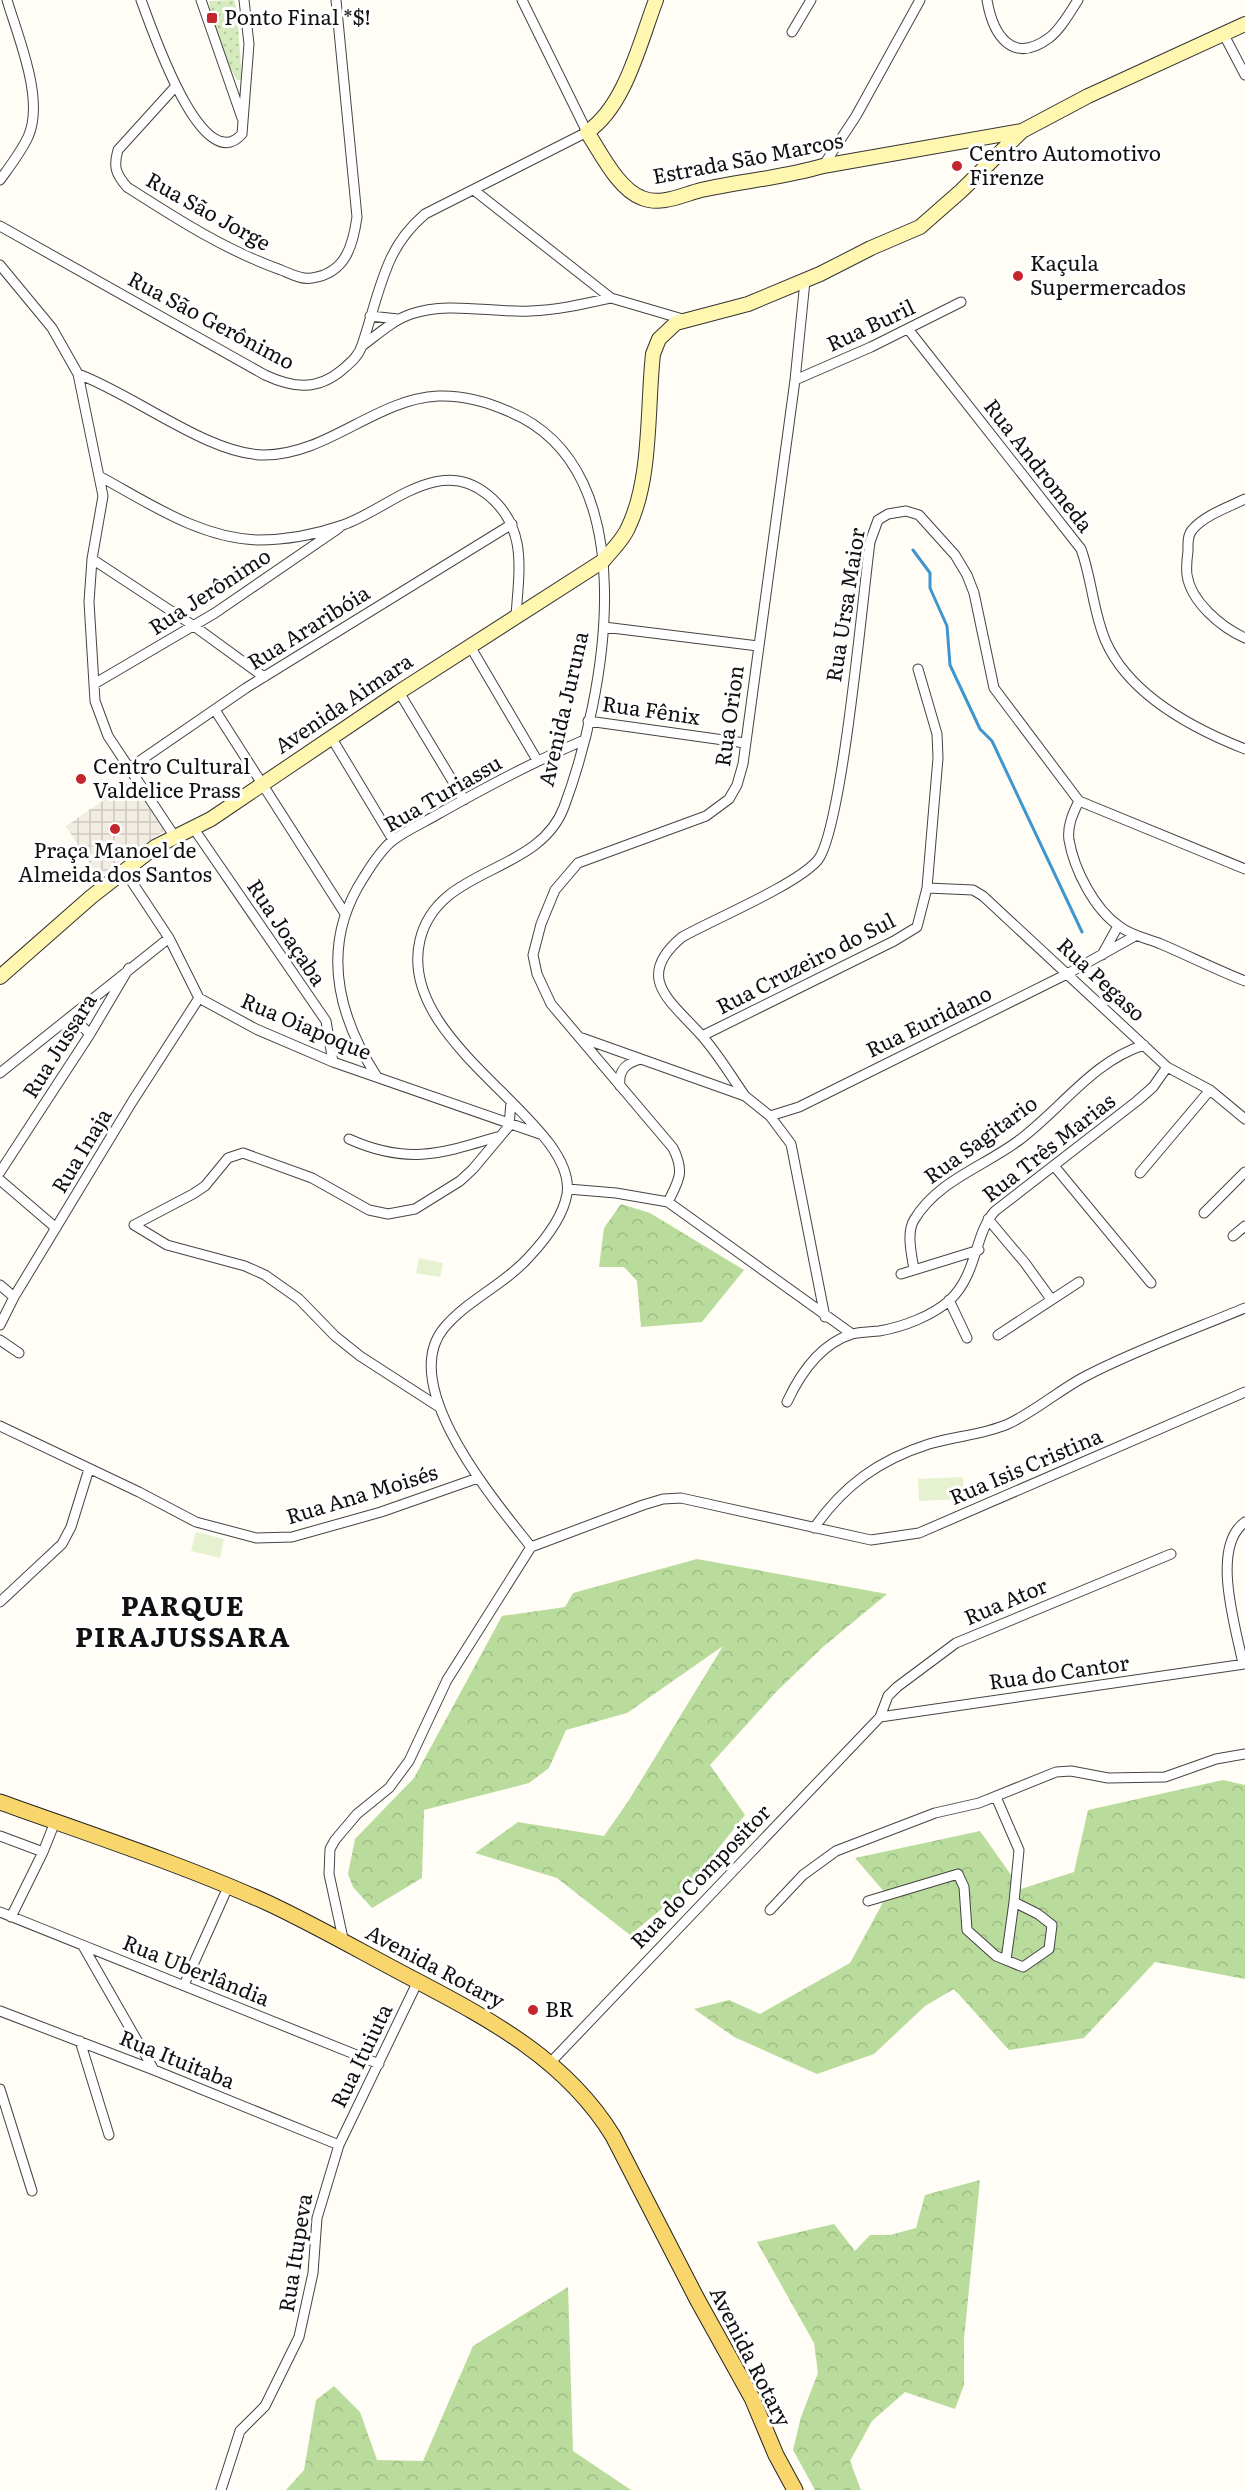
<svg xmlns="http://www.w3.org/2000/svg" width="1245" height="2490" viewBox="0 0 1245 2490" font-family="Literata,serif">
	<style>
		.forest { fill: url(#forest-crowns) }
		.park { fill: url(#park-dots) }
		.pitch { fill: #e6f2cf }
		.plaza { fill: url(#plaza-grid) }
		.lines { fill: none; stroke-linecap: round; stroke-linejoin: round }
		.stream { stroke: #3f96cf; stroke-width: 3 }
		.street-casing { stroke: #444; stroke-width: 11 }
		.secondary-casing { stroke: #333; stroke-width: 16 }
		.primary-casing { stroke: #222; stroke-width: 17 }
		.street { stroke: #fff; stroke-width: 9 }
		.secondary { stroke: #fff6b0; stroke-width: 14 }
		.primary { stroke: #f9d66b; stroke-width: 15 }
		.poi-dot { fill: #c4262e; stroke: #fff; stroke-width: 2 }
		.labels { text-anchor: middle; stroke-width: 6; stroke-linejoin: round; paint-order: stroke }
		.poi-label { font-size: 21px; fill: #111; stroke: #fff; text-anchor: start }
		.street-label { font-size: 21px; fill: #111; stroke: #fff }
		.district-label { font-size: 27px; font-weight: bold; letter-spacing: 1.5px; fill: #111; stroke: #fff }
	</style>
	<defs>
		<pattern id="forest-crowns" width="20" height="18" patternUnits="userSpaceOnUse" patternTransform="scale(1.5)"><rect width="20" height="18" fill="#b9dc9c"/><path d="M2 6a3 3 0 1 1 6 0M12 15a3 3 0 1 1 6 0" fill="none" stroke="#9ebc85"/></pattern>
		<pattern id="park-dots" width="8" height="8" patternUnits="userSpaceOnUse" patternTransform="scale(1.5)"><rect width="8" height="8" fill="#d5ebbd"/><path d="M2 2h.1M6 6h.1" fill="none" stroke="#b6c8a1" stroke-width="1.8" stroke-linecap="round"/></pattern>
		<pattern id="plaza-grid" width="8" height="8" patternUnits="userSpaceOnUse" patternTransform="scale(1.5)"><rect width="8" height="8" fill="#f1ede2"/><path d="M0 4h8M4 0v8" fill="none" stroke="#cecac1"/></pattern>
	</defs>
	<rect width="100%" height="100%" fill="#fffdf5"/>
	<path class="forest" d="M621,1204L650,1213L744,1270L702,1322L641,1327L637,1281L624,1267H599L604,1228Z
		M697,1559L887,1594L823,1647L777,1691L710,1765L745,1815L685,1890L630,1935L557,1878L475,1853L518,1822L604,1836L629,1800L723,1646L627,1713L566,1730L549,1768L529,1783L424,1810L422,1878L372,1908L353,1887L348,1874L355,1839L414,1778L502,1616L565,1607L573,1593Z
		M1223,1780L1245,1785V1979L1155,1962L1084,2038L1009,2050L954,1989L925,2006L874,2054L817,2074L734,2037L694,2009L729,2000L760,2014L850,1963L887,1895L855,1858L980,1831L1021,1889L1074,1872L1088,1810Z
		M980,2180L964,2339V2385L955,2409L905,2392L872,2421L850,2461L861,2490H815L793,2450L801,2417L818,2373L814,2343L757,2242L834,2224L855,2251L870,2235H890L916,2228L925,2195Z
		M568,2287L573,2451L631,2490H286L304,2470L316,2400L334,2386L360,2412L377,2460L423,2461L473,2346Z"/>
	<path class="park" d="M234,0L237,11L242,80H237C223,56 212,28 209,1Z"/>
	<path class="pitch" d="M419,1258L443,1263L440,1277L416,1273Z
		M963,1477L964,1499L919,1501L918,1479Z
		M196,1532L224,1539L220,1558L191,1551Z"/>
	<path class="plaza" d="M131,781L164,831L98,877L66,826Z"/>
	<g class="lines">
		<path class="stream" d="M913,550L930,573V588L947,626L950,665L980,729L992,741L1082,932"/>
		<g class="street-casing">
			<path id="street" d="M141,0C151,26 202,180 242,134L249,44L244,0
				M201,0L242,118
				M987,0C993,35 1012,65 1049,38C1061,29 1070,12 1078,0
				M792,32L811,0
				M1224,35L1245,75
				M176,86L118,150C113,167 116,174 127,187C177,219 225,250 281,270C291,274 302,280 312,278C346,273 353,245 357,217L336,0
				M823,166L856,116L920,0
				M0,180C10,166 21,152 28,137C45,100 18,37 7,0
				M475,191L611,298L686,320
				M0,226L265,375C293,388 317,391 342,370C350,363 359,356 362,345C372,316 378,286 391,258C399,241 411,226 425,214L587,132L522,0
				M0,265L52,328L78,374L103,496L92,559L89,602L95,701L108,736L175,837
				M370,316L398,319
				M908,329L1081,549C1092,579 1093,613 1106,642C1130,695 1194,729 1245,749
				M362,346C377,335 393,320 411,314C449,301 491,313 530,311C558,310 584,304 611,298
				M78,374C133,394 209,455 264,455C327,455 376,399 438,396C462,395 488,402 510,412C649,470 605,697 564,807C538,876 438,865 420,940C395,1044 578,1121 567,1194C563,1217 544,1241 529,1257C504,1285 467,1300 444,1328C396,1386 496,1502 531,1547
				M795,380L871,347L961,302
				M99,476C149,503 199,538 258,540C285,540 317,534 343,525C389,509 439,454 488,495C528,528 519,570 516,616
				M1245,499C1229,507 1205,515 1193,529C1187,535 1188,544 1188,551C1187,559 1186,567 1187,575C1191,602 1221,627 1245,638
				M92,559L194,626L264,677
				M604,627L758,646
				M470,646L537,760
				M94,684L215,613L339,528
				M399,692L464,800
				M215,710L344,912
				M588,721L745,743
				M331,737L393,840
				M128,769L246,688L512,524
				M1079,801C1073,813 1067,826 1069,840C1074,869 1094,909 1119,926C1132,936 1146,938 1161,944C1189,956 1217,970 1245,981
				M194,829L326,1021L333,1062
				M124,870L169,938L199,998L256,1029L333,1062L540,1134
				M927,888L973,890L983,896L1167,1067L1210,1090L1245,1119
				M1102,955L1118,926
				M71,1016L90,1034
				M702,1036L894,941L917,927L927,888L938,758L937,734L918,669
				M582,1038L745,1096L770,1116L791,1144L825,1317
				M0,1073L169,938
				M377,1077C336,1013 320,944 364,877C372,864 381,850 392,841C406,830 425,822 440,813C486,787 533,762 582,741
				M620,1086C618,1070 626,1063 641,1059
				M745,1096C731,1076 718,1054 702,1036C671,1001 633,978 682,937C716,918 794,886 817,861C842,834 863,593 870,542L878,520L888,514L906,511L919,515L955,555L967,575L974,593L994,688L1079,801L1245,869
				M770,1116L799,1107L1067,974L1135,936
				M349,1139C407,1165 440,1154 497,1137
				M1055,1167L1151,1283
				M0,1172L90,1034L129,968
				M1140,1173L1210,1090
				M0,1180L56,1228
				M568,1189L616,1193L668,1202L852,1334
				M668,1202C679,1180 685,1172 673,1148L551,1004L537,974L533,955L541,924L555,890L578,863L706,816L729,799L737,785L743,764L795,380L805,281
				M1204,1213L1245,1172
				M988,1219L1025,1263L1051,1299
				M1233,1236L1245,1226
				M914,1270C912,1256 906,1233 914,1220C937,1181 983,1167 1018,1141C1060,1110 1093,1061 1144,1045
				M901,1274L979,1250
				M0,1285L14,1297
				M949,1300L967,1338
				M0,1325L14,1297L132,1102L199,998
				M998,1335L1079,1282
				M0,1340L19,1353
				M787,1402C800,1374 820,1344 852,1334C860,1332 870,1332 879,1331C903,1327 932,1316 950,1300C978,1273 974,1234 995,1211L1137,1101L1153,1087L1167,1067
				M439,1407L360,1356L335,1336L299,1299L265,1275L245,1266L167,1245L134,1225L193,1194L205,1186L228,1158L243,1153L312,1178L369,1210L388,1214L415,1209L460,1181L473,1169L509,1126L511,1102
				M0,1426L139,1492L196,1522L256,1538L292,1537L381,1512L478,1478
				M814,1528C844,1485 879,1460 929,1444C955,1436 983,1435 1008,1424C1036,1411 1059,1390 1086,1376C1136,1350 1192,1330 1245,1308
				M0,1602L62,1544L71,1527L89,1469
				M1243,1664C1236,1628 1210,1547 1245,1522
				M880,1717L1245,1664
				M0,1836L43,1852
				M868,1901L958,1874L964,1887L967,1930L996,1956L1023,1967L1049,1949L1052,1925L1038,1914L1014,1902L1019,1850L996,1797
				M770,1910L803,1875L836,1851L935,1813L979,1803L1056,1772L1071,1771L1108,1778L1165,1777L1216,1759L1245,1754
				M0,1912L379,2064
				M11,1917L43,1852L55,1822
				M344,1943L329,1874L330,1849L335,1840L357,1814L389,1788L409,1761L447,1680L531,1547L643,1505L663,1499L681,1498L871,1540L919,1533L1245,1392
				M83,1946L154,2070
				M1006,1960L1014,1902
				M184,1985L228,1887
				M0,2011L154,2070L339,2145
				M80,2041L109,2135
				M549,2064L880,1717L888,1696L897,1687L956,1643L1171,1554
				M0,2089L32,2191
				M221,2490L240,2431L265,2406L299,2337L313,2273L317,2218L339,2145L418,1981"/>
		</g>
		<g class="secondary-casing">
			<path id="secondary" d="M656,0C640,42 625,107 587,132C601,153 618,189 642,198C661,206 682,195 701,190C741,181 782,178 823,166L1022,131
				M0,977L91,897L155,847L211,819L399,692L603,561C611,551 623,540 628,528C652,479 647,408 653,354L659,339L676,323L748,304L820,274L871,248L920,227L961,191L1022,131L1088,96L1245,24"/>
		</g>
		<g class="primary-casing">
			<path id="primary" d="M0,1802C89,1834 181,1864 268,1903C319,1927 367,1955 417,1981C493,2021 567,2061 613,2136L697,2299L752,2398L776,2455L795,2490"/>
		</g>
		<use href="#street" class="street"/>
		<use href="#secondary" class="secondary"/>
		<use href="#primary" class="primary"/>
	</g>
	<g class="poi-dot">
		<rect x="206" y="12" width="12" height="12" rx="3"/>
		<circle cx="957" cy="166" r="6"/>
		<circle cx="1018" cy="276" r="6"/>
		<circle cx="81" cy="779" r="6"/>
		<circle cx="115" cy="829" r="6"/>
		<circle cx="533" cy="2010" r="6"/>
	</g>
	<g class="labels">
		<g class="poi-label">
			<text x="224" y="25">Ponto Final *$!</text>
			<text x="969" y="161">Centro Automotivo<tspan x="969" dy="24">Firenze</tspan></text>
			<text x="1030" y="271">Kaçula<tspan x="1030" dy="24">Supermercados</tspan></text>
			<text x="93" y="774">Centro Cultural<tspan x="93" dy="24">Valdelice Prass</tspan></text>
			<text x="115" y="858" text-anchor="middle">Praça Manoel de<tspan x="115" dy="24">Almeida dos Santos</tspan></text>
			<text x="545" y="2017">BR</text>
		</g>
		<g class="street-label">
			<text transform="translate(748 159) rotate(-11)" y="7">Estrada São Marcos</text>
			<text transform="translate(208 212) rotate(29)" y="7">Rua São Jorge</text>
			<text transform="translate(211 321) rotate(28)" y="7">Rua São Gerônimo</text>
			<text transform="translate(871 326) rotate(-25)" y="7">Rua Buril</text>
			<text transform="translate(1038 466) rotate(52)" y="7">Rua Andromeda</text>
			<text transform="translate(210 592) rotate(-33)" y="7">Rua Jerônimo</text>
			<text transform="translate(846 605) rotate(-81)" y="7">Rua Ursa Maior</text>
			<text transform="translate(309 628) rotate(-32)" y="7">Rua Araribóia</text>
			<text transform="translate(344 704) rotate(-34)" y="7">Avenida Aimara</text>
			<text transform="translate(564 709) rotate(-77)" y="7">Avenida Juruna</text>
			<text transform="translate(651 711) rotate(8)" y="7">Rua Fênix</text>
			<text transform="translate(730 716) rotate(-82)" y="7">Rua Orion</text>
			<text transform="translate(443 794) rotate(-30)" y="7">Rua Turiassu</text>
			<text transform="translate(286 933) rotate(56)" y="7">Rua Joaçaba</text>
			<text transform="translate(806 964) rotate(-27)" y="7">Rua Cruzeiro do Sul</text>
			<text transform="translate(1101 980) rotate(43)" y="7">Rua Pegaso</text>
			<text transform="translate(929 1022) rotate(-26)" y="7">Rua Euridano</text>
			<text transform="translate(306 1027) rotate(23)" y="7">Rua Oiapoque</text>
			<text transform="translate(60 1046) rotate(-58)" y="7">Rua Jussara</text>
			<text transform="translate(981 1140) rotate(-36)" y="7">Rua Sagitario</text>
			<text transform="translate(1049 1148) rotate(-38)" y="7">Rua Três Marias</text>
			<text transform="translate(82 1151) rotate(-59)" y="7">Rua Inaja</text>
			<text transform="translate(1026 1467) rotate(-23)" y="7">Rua Isis Cristina</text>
			<text transform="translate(362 1495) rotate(-17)" y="7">Rua Ana Moisés</text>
			<text transform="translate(1006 1602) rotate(-23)" y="7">Rua Ator</text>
			<text transform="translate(1059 1673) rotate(-8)" y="7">Rua do Cantor</text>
			<text transform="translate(701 1877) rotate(-46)" y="7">Rua do Compositor</text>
			<text transform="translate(435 1967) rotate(28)" y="7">Avenida Rotary</text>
			<text transform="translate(196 1971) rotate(22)" y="7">Rua Uberlândia</text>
			<text transform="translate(362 2056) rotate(-64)" y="7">Rua Ituiuta</text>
			<text transform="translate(177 2060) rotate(22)" y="7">Rua Ituitaba</text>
			<text transform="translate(296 2253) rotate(-81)" y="7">Rua Itupeva</text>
			<text transform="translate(750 2357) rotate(63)" y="7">Avenida Rotary</text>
		</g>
		<g class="district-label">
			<text x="183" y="1616">PARQUE<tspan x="183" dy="31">PIRAJUSSARA</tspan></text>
		</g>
	</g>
</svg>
